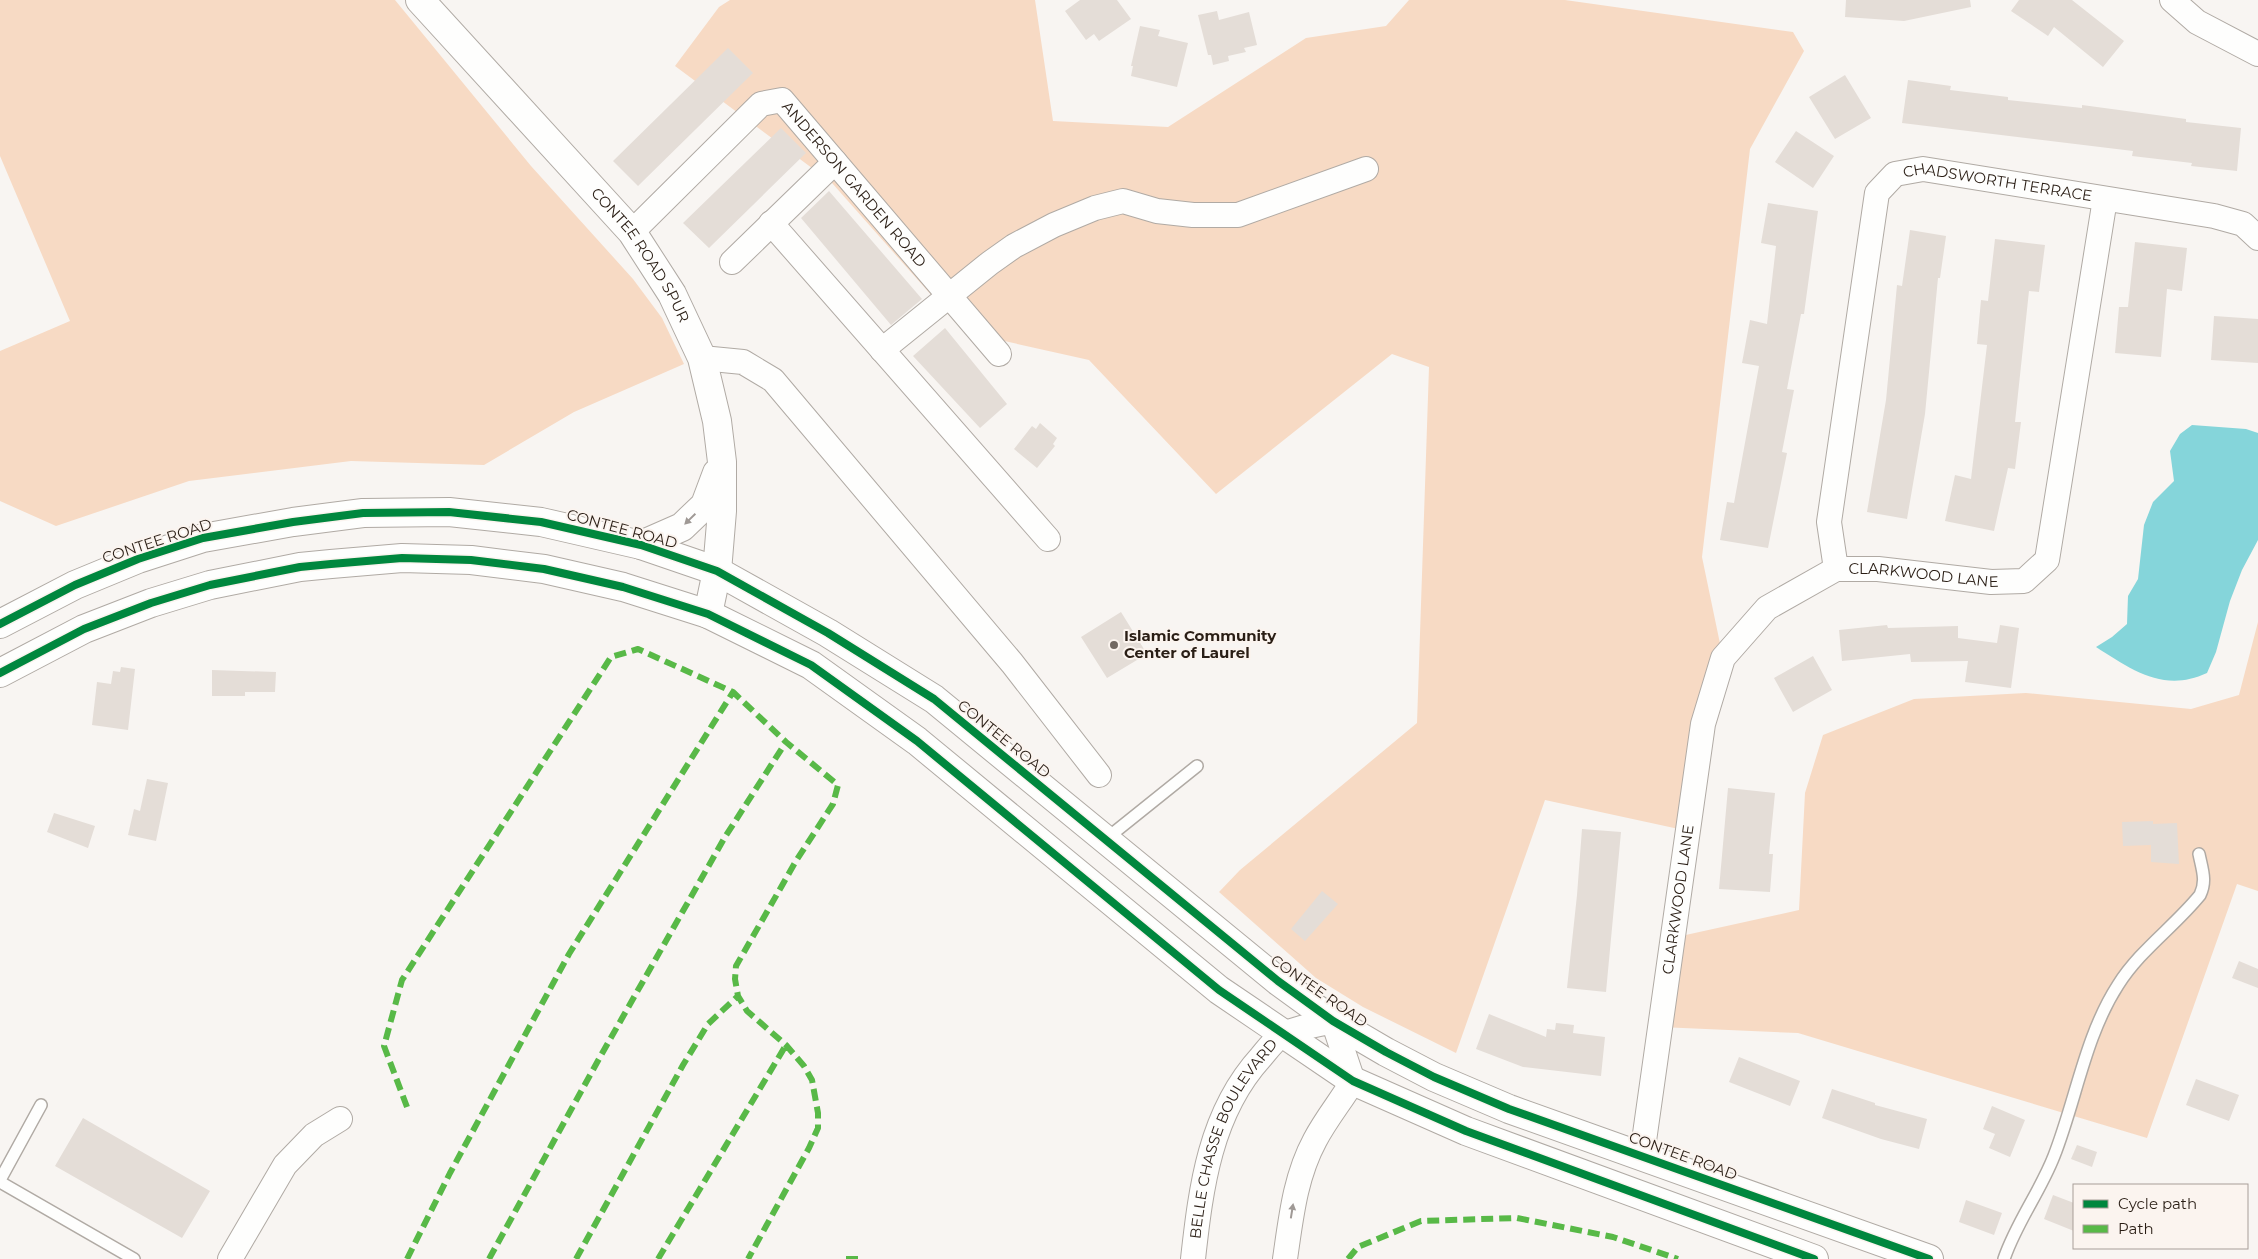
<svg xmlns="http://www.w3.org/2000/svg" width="2258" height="1259" viewBox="0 0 2258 1259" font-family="Montserrat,sans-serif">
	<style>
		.green { fill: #f7dac4 }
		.water { fill: #85d5da }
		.building { fill: #e4ddd7 }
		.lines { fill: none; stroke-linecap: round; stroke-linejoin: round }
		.lane-casing { stroke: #b0aaa4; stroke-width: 14 }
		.street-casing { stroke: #b0aaa4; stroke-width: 26 }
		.secondary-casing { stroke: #b0aaa4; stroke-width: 30 }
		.lane { stroke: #fefefd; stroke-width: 11 }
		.street { stroke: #fefefd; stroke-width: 24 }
		.secondary { stroke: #fefefd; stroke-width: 28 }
		.quiet { stroke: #58b947; stroke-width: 6; stroke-dasharray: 12 6; stroke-linecap: butt }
		.cycleway-casing { stroke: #fbf4ef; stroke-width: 11 }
		.cycleway { stroke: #00873e; stroke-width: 8 }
		.oneway { fill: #9f9995 }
		.poi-dot { fill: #726962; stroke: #fbf4ef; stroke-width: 2 }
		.labels { text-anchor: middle; stroke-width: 4; stroke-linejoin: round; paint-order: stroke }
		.street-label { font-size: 15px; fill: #2a1e15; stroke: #fbf4ef }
		.poi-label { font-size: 15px; font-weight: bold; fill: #2a1e15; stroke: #fbf4ef; text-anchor: start }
	</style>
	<rect width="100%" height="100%" fill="#f8f5f2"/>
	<path class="green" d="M0,0H395L531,166L633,279L662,318L684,364L574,412L484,465L351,461L189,481L56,526L0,501V351L70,321L0,156Z
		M730,0H1035L1053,121L1168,127L1306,38L1386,26L1409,0H1565L1793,32L1804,51L1750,149L1702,557L1723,658L1688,831L1545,800L1456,1053L1363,1007L1316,978L1219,892L1240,870L1417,723L1429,367L1392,354L1216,494L1089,360L964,332L832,183L675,66L719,7Z
		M2258,622V891L2237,884L2147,1138L1798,1033L1660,1027L1672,938L1799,910L1805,793L1823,735L1914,699L2026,693L2191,709L2239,695Z"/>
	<path class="water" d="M2192,425L2246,429L2258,433V540L2242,570L2230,601L2216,652L2207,673C2164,693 2132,670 2096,647L2112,637L2127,624L2128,596L2138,579L2144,525L2153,502L2174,481L2170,451L2180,434Z"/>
	<path class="building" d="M1080,0H1117L1131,19L1099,41L1094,34L1086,40L1065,11Z
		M1846,0H1970L1971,7L1904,21L1845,17Z
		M2019,0H2072L2124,41L2103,67L2054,27L2048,36L2011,11Z
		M1217,11L1219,20L1249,12L1257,45L1244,48L1246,52L1228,56L1229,61L1213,65L1211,55H1208L1198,15Z
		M1140,26L1160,30L1158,36L1188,43L1177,87L1131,76L1133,66H1131Z
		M728,48L753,73L638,186L613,161Z
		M1845,75L1871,118L1835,139L1809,97Z
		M1908,80L1951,86L1950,90L2008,97V100L2082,108V105L2186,119V122L2241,128L2237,171L2191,166L2192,163L2132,156L2133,151L1902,123Z
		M781,128L806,153L709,248L683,223Z
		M1796,131L1834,156L1813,188L1775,162Z
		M829,191L922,299L891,325L801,218Z
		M1768,203L1818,211L1804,314H1801L1787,389L1794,390L1782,452L1787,453L1768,548L1720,540L1727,502L1734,503L1759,366L1742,363L1750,320L1767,324L1776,246L1761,243Z
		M1910,230L1946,236L1940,278H1938L1925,414L1907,519L1867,512L1886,400L1897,285L1902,286Z
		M1995,239L2045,245L2039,292L2029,291L2015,422H2021L2015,469L2008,468L1994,531L1945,521L1955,475L1971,479L1987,345L1977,344L1981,300L1988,301Z
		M2135,242L2187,248L2182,291L2167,289L2161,357L2115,353L2119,307H2128Z
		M2214,316L2258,319V363L2211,360Z
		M945,328L1007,404L980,428L913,356Z
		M1040,423L1057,438L1053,444L1055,446L1037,468L1014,449L1032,426L1036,429Z
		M1121,612L1147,654L1107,678L1081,637Z
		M1887,625L1888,628L1958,626V638L1997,643L2000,625L2019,628L2011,688L1965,682L1968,661L1911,662L1910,654L1842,661L1839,630Z
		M1813,656L1832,690L1793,712L1774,678Z
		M121,667L135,669L128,730L92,725L97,682L111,684L113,671L120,672Z
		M212,670L276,672L275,692H245V696H212Z
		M147,779L168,783L156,841L128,835L134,809L140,811Z
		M1728,788L1775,793L1769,854H1773L1770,892L1719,889Z
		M54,813L95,826L88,848L47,832Z
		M2153,821V824L2177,823L2179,864L2151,862V845L2123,846L2122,822Z
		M1582,829L1621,832L1606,992L1567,988L1577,895Z
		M1322,891L1338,904L1305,941L1291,929Z
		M2239,961L2258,969V988L2232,978Z
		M1489,1014L1546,1037L1547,1029L1555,1030L1556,1023L1574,1025L1573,1033L1605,1037L1601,1076L1523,1067L1476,1049Z
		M1739,1057L1800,1081L1790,1106L1729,1082Z
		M2196,1079L2239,1095L2229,1121L2186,1105Z
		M1832,1089L1875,1103V1105L1927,1119L1919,1149L1881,1139L1822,1118Z
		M1992,1106L2025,1120L2010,1157L1989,1148L1995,1134L1983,1129Z
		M83,1118L210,1191L182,1238L55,1166Z
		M2077,1145L2097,1152L2092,1167L2071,1159Z
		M2053,1195L2074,1203V1231L2044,1219Z
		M1966,1200L2002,1213L1994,1235L1959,1222Z"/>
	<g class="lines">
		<g class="lane-casing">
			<path id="lane" d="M1106,839L1197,766
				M0,1180L41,1105
				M0,1182L134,1259
				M2004,1259C2016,1223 2040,1192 2054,1156C2076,1100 2085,1036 2118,985C2140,950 2174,927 2200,895C2207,881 2202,869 2199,854"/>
		</g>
		<g class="street-casing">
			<g id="street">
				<path d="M2172,0L2197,22L2258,54"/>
				<path d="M771,223L1048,539"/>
				<path id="s1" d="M632,232L761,104L782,100L999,354"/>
				<path d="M732,262L835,162"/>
				<path d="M882,350L990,263L1014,246L1054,225L1095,208L1123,201L1157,211L1193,215H1238L1366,169"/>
				<path d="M702,358L743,362L773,380L1012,663L1099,775"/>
				<path id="s2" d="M1836,569L1829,522L1877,193L1895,174L1923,169L2214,216L2243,224L2258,238"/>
				<path id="s3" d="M1642,1155L1703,724L1723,658L1767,608L1836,569H1878L1991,582L2024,581L2047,560L2105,199"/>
				<path d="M230,1259L285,1165L314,1135L340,1119"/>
				<path id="s4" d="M1193,1259C1201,1187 1210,1113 1261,1057C1267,1050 1274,1040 1282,1035C1290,1029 1322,1024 1333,1021L1353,1081C1341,1101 1326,1119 1315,1140C1295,1177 1291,1218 1285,1259"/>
			</g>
		</g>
		<g class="secondary-casing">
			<g id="secondary">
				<path id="s5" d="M420,0L632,232L672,294L702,358L717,421L722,462V511L717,571L708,614"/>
				<path d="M641,545L682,527L705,505L717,473"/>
				<path d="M0,624L75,585L138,559L203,538L293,522L363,513L449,512L541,522L641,545L717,571L828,633L934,699L1278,981L1333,1021L1386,1052L1434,1077L1509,1109L1929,1259"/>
				<path d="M0,673L84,629L151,603L210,585L300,567L331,564L402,558L471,560L544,569L623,587L708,614L811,665L917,741L1219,990L1353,1081L1466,1131L1814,1259"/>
			</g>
		</g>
		<use href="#lane" class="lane"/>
		<use href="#street" class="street"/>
		<use href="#secondary" class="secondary"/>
		<path class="quiet" d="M407,1107L384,1046L402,980L611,657L638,649L733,692L786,742L838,785L833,804L796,861L736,966L735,979L738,996L747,1011L786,1045L804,1066L812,1080L818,1113V1128L809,1148L748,1259
			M407,1259L450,1173L569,954L733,692
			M489,1259L600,1057L725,837L786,742
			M576,1259L683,1065L708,1024L738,996
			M658,1259L786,1045
			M846,1259H864
			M1348,1259L1358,1247L1421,1221L1517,1218L1613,1237L1678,1259"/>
		<g class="cycleway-casing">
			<path id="cycleway" d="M0,624L75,585L138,559L203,538L293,522L363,513L449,512L541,522L641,545L717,571L828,633L934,699L1278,981L1333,1021L1386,1052L1434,1077L1509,1109L1929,1259
				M0,673L84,629L151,603L210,585L300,567L331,564L402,558L471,560L544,569L623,587L708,614L811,665L917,741L1219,990L1353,1081L1466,1131L1814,1259"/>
		</g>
		<use href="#cycleway" class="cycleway"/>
	</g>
	<defs><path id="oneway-solid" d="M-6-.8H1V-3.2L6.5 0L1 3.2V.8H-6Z" transform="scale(1.25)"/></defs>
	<g class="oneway">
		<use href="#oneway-solid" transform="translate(690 519) rotate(136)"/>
		<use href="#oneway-solid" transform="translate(1292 1211) rotate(-81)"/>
	</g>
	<circle class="poi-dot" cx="1114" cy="645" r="5"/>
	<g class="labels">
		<g class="street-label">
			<text dy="5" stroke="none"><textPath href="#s1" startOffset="314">ANDERSON GARDEN ROAD</textPath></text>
			<text dy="5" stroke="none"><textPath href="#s2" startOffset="510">CHADSWORTH TERRACE</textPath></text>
			<text dy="5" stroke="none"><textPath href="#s5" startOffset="338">CONTEE ROAD SPUR</textPath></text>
			<text transform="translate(622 529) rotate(15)" y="5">CONTEE ROAD</text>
			<text transform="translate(157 541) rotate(-18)" y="5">CONTEE ROAD</text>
			<text dy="5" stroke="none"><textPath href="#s3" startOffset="738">CLARKWOOD LANE</textPath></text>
			<text transform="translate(1004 739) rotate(39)" y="5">CONTEE ROAD</text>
			<text dy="5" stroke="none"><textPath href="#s3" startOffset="258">CLARKWOOD LANE</textPath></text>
			<text transform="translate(1319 991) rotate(35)" y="5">CONTEE ROAD</text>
			<text dy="5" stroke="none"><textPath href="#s4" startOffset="129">BELLE CHASSE BOULEVARD</textPath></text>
			<text transform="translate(1683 1156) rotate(20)" y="5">CONTEE ROAD</text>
		</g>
		<g class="poi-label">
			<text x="1124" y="641">Islamic Community<tspan x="1124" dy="17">Center of Laurel</tspan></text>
		</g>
	</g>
	<rect x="2073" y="1184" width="175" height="65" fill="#fbf4ef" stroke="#a79e98"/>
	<rect x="2083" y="1200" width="25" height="8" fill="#00873e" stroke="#a79e98"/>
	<text x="2118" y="1209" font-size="15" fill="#2a1e15">Cycle path</text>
	<rect x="2083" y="1225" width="25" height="8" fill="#58b947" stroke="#a79e98"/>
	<text x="2118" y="1234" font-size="15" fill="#2a1e15">Path</text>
</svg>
